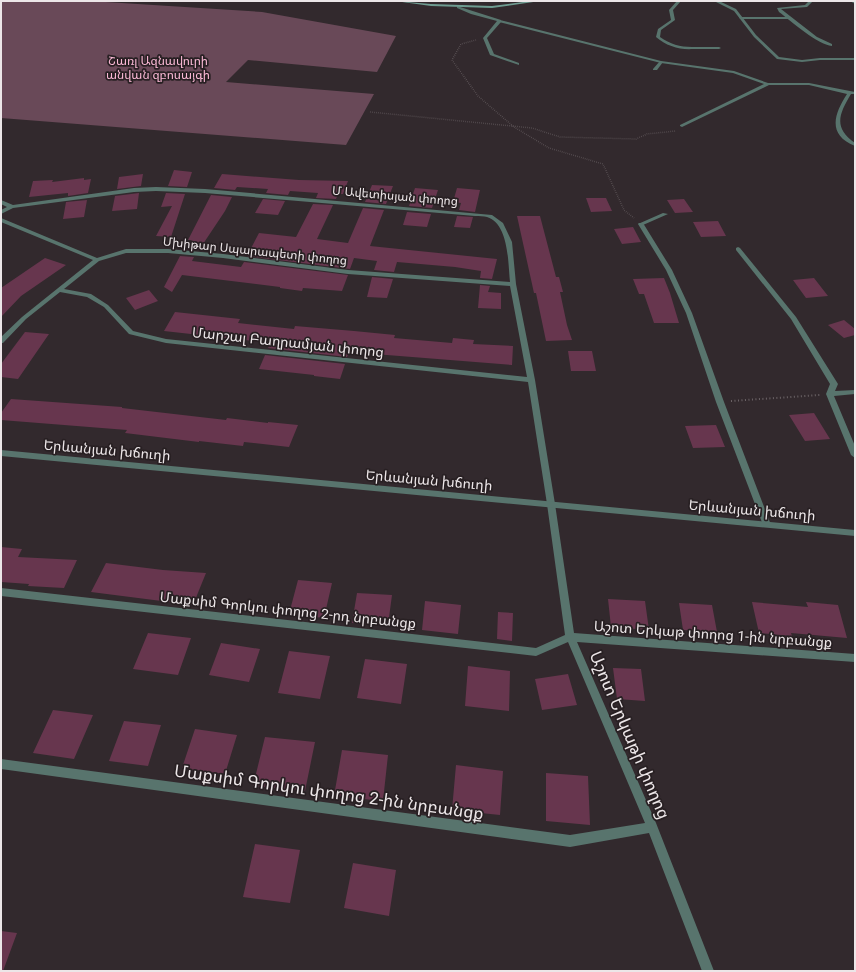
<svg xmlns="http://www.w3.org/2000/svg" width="856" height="972" viewBox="0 0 856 972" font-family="Roboto,'Noto Sans Armenian',sans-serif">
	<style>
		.green { fill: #694958 }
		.building { fill: #67364e }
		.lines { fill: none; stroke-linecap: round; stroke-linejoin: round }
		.path-far1 { stroke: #6b6366; stroke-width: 1.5; stroke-dasharray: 0.5 1.5; stroke-linecap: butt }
		.path { stroke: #6b6366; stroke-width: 2; stroke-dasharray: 1 2.5; stroke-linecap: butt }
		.service { fill: #58746d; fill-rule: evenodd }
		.minor { fill: #58746d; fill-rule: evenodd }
		.tertiary { fill: #58746d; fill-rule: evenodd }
		.secondary { fill: #6f9c91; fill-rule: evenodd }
		.labels { text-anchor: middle; stroke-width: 3.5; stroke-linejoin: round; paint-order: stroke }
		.far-park-label { font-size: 12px; fill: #fbb9d6; stroke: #282023 }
		.far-street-label { font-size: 12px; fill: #ece6e8; stroke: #282023 }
		.street-label { font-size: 14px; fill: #ece6e8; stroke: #282023 }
		.near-street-label { font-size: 17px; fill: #ece6e8; stroke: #282023 }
	</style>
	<rect width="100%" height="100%" fill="#32292d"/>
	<path class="green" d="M1,1H90L262,12L396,36L377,72L248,60L226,82L374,94L346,145L1,118Z"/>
	<path class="building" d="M174,170L192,172L187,187L168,186Z
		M143,174L141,186L117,189L119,177Z
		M222,174L299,180L348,181L343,194H338L336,199L316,198L318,193L290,191L288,195L266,193L268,189L237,187L235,190L214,188Z
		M84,178V180L91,179L88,193L68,196V193L29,197L33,181L53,180L52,182Z
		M372,185L393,186L386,204L365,202Z
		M415,188L438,190L432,208L409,206Z
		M457,188L480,190L475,212L459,210L461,203L453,202Z
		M139,193L137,209L112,211L115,196Z
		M166,193L185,194L171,237L156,236L172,206L161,207Z
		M211,195L232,197L225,211L199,250L185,249L192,240H188Z
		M586,198H606L612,211L591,212Z
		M263,199L285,201L278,215L255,213Z
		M684,199L693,212L675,213L667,200Z
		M87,200L84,217L63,219L66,202Z
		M313,204L333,205L317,239L348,243L363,208L384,210L370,246L497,259L492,279L480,278L481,271L455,267L397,262L394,272L374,270L377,261L354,258L350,269L247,256L259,233L296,237Z
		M407,212L431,214L427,227L403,225Z
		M457,216L473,217L470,228L454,227Z
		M517,216H540L556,277H559L563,292H560L567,325L572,340L546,341L536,293H534Z
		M718,221L726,236L701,237L693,222Z
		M633,227L641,242L622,244L614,229Z
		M180,256L194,257L192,261L241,267L244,262L348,275L342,291L303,288L302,291L280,288V287L182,275L172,292L164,287Z
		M45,258L66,265L21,296L1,317V288Z
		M372,277L393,279L387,298L367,297Z
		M664,278L670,293L679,323H654L644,294H639L633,279Z
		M814,278L828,296L806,298L793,280Z
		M480,285L490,286L488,292L501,293V309L478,308Z
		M149,290L158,301L135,310L126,298Z
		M175,312L240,319L238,323L294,329L295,326L354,331L395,335L394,338L452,343L453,338L474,340L473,344L513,346L512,365L349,352L347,357L268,348L271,343L164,331Z
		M844,320L855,329V335L844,338L828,325Z
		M25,332L49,334L18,379L1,377V364Z
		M568,351H592L596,371H571Z
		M265,355L345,364L340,379L314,376V375L259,369Z
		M11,399L122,407V408L226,420L227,418L268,423V422L298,425L289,447L244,442L243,446L199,441V442L125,433L127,430L1,420V413Z
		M814,413L830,439L805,441L789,415Z
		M716,425L725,447L693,448L685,426Z
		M1,547L22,549L18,557L77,560L64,588L28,586L29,584L1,582Z
		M106,563L163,570L206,573L193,605L91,592Z
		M298,580L332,583L324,618L289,614Z
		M357,593L392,595L388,625L352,623Z
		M608,599L645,601L649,630L611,627Z
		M425,601L461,605L458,634L422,630Z
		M752,602L808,607L806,602L838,605L847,638L791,633L792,636L759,633Z
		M679,603L712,605L717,632L683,630Z
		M498,612L513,613L512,641L497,639Z
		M148,633L191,638L178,675L133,669Z
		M221,643L260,649L249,682L209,675Z
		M289,651L330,656L320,699L278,693Z
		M365,659L407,664L401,704L357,698Z
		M468,666L510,671L509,711L465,706Z
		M613,668L641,669L645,701L617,699Z
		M568,674L577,705L542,710L535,679Z
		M53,710L93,715L74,759L33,753Z
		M124,721L161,725L148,766L109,761Z
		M195,729L237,735L225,774L182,768Z
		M265,737L315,742L305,791L253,786Z
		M342,750L388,755L383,801L334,796Z
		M456,765L503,771L500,815L452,810Z
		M546,773L588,776L590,825L546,821Z
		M255,844L300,850L290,903L243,897Z
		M353,863L396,870L389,916L344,908Z
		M1,931L17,933L3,971H1Z"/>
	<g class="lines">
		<path class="path-far1" d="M476,40L461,44L452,60L478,96L514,127L549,148L603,164L624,210L634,218
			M370,112L532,128L560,137L636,139L647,134L676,131"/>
		<path class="path" d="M731,401L820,395"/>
		<path class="service" d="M457,6L501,20V22L487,38L494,54L519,63V65L490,55L483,38L497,21L471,14L457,8Z
			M739,17H788L790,18L788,19H740Z
			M692,47H719L721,48L719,49H691Z
			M660,61L663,62L657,70H653V69Z
			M663,213L668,214L643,225L638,224Z"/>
		<path class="minor" d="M677,1H681L673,10L675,20L661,30L660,37C670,44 680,47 692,47L693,49C680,50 666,46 656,37L658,29L671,20L669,10Z
			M714,1H719L736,9L756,35L779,57L802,60L820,58H855V60H820L802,62L777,59L754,37L734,11Z
			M809,1H813L807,7L781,9L817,37L832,44V46C818,45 791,21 779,12L777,8L805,5Z
			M850,1H854L855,4Z
			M500,20L661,61L734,71L768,83H809L855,92V94H851C839,114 833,128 855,143V146C827,135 834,114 847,94L809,85H769L682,127L680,126V125L764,84L733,73L661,63L499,22Z
			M156,187L205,189L492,215L503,223L512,242L516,284L535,380L555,504L574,633L855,654V662L577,642L656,823L714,971H702L649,833L570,847L1,769V759L570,835L645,823L568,642L536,656L1,596V588L536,648L565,635L547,504L528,382L166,343L129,334L104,307L87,297L60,292L26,319L3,343H1V337L22,317L93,260L1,222V218L97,258L126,249H168L223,254L348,270L510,282C508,263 509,224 487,217C484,216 479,216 475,216L205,193L156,191L134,192L13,208L1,214V210L7,207L1,204V200L13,205L134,188ZM126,253H168L223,258L348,274L510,286L527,377L166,339L133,331L108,305L91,294L64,289L99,261Z
			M639,223H643L672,270L692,313L724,402L771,525L770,527H764L763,525L716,402L686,313L666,270L638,224Z
			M738,247L740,248L796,317L838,384L835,391L855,390V394L834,396L855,446V458L851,455L826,394L830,384L791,319L736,250V248Z"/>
		<path class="tertiary" d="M1,450L855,530V536L1,456Z"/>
		<path class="secondary" d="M395,1L431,4L492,6L530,1H540L492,8L431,6Z"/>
	</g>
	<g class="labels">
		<g class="far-park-label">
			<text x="158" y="65">Շառլ Ազնավուրի<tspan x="158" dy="14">անվան զբոսայգի</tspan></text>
		</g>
		<g class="far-street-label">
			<text transform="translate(395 196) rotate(5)" y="4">Մ Ավետիսյան փողոց</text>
			<text transform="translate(255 251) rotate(6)" y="4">Մխիթար Սպարապետի փողոց</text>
		</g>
		<g class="street-label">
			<text transform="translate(288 342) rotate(6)" y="5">Մարշալ Բաղրամյան փողոց</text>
			<text transform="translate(107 450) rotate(5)" y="5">Երևանյան խճուղի</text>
			<text transform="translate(429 480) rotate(5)" y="5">Երևանյան խճուղի</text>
			<text transform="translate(752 510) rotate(5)" y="5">Երևանյան խճուղի</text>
			<text transform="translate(288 610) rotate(6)" y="5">Մաքսիմ Գորկու փողոց 2-րդ նրբանցք</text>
			<text transform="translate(713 634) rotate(4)" y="5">Աշոտ Երկաթ փողոց 1-ին նրբանցք</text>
		</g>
		<g class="near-street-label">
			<text transform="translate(630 735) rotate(67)" y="6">Աշոտ Երկաթի փողոց</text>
			<text transform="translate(329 792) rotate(8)" y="6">Մաքսիմ Գորկու փողոց 2-ին նրբանցք</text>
		</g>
	</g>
	<rect width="856" height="972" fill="none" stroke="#ece6e8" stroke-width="4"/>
</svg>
